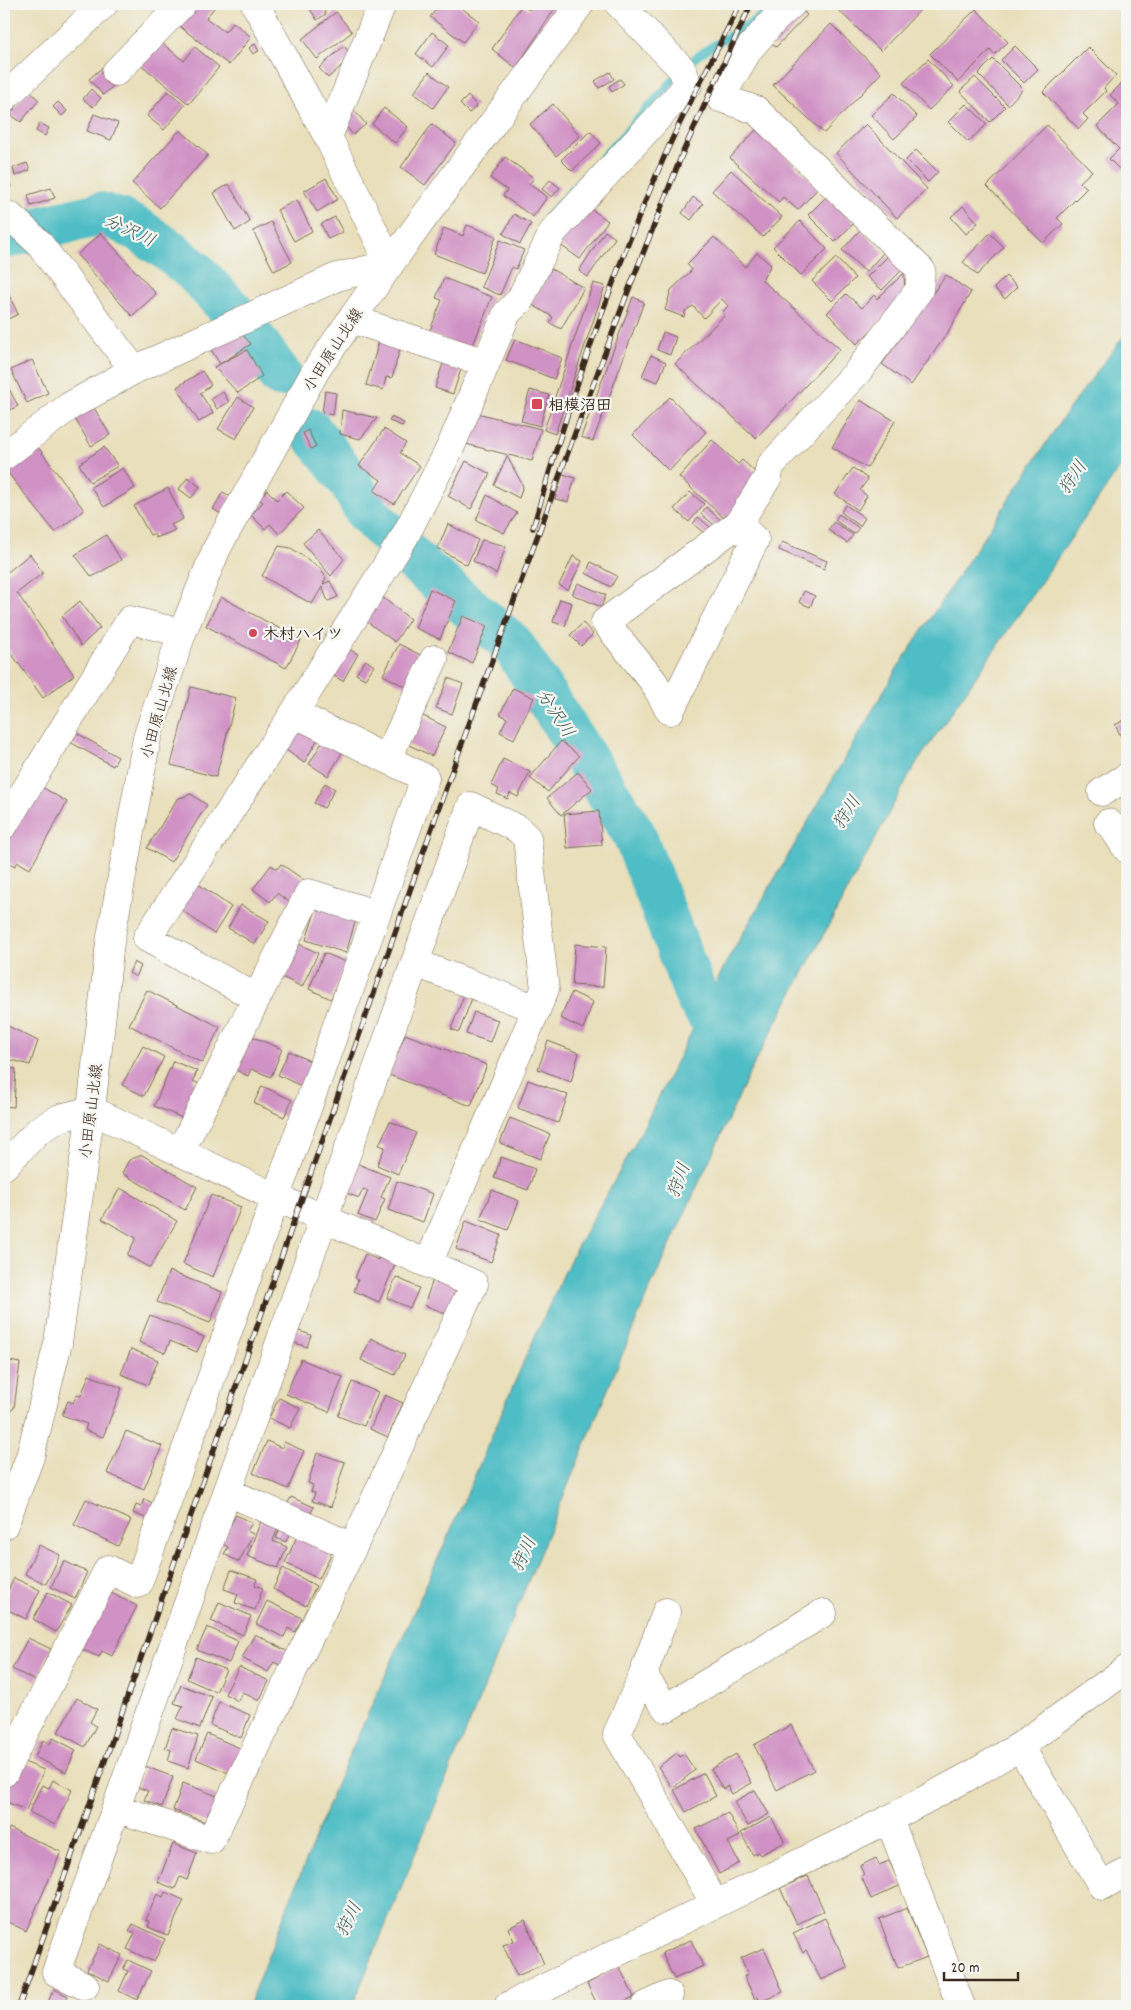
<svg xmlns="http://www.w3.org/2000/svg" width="1131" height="2010" viewBox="0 0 1131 2010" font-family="Dekko,'Klee One',sans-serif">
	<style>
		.water { fill: #4fbdc5; stroke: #457472 }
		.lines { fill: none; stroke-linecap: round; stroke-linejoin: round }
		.stream { stroke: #4fbdc5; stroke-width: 8 }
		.river { stroke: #4fbdc5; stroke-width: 44 }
		.building { fill: #d091c4 }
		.minor-casing { stroke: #786955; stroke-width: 29 }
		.major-casing { stroke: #786955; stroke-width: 29 }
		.minor { stroke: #fff; stroke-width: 28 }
		.major { stroke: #fff; stroke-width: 28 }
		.rail-casing { stroke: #3b2a1e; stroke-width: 5.5 }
		.rail { stroke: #f6f6f2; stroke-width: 4; stroke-dasharray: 11; stroke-linecap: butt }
		.poi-dot { fill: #d1495b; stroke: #f6f6f2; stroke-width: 2 }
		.labels { text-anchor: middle; stroke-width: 4.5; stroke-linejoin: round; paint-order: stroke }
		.street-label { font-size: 16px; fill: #3b2a1e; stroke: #f6f6f2 }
		.poi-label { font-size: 16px; font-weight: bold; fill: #3b2a1e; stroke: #f6f6f2; text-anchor: start }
		.water-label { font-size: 18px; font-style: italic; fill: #425d58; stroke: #f6f6f2 }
	</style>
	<rect width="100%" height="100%" fill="#f6f6f2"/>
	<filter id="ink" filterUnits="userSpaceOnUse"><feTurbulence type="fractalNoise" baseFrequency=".02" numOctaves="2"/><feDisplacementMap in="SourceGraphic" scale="10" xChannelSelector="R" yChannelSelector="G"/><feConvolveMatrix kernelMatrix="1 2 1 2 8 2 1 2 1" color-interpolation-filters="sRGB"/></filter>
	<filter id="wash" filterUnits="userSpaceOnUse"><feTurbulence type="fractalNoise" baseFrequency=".0096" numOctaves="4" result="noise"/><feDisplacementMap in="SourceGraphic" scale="20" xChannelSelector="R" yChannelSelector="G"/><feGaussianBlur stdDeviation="1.12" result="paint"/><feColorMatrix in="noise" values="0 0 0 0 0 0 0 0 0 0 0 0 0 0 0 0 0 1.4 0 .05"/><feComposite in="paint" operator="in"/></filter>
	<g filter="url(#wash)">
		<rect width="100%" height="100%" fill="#e9dfbb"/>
		<path class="water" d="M1127,332V457L912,770L752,1068L647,1295L352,2006H248L338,1780L463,1503L526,1356L572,1256L636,1142L728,959L896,670L1068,410Z"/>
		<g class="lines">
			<path class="stream" d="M686,67C707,43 741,34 764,12
				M545,225L549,215L678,75"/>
			<path class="river" d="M4,237L100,214L117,219L139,230L167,249L194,271L233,312
				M254,339L280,375
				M310,430L350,482L366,511L417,563L512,644L634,834L697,998L731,1048"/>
		</g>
		<g id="blocks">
			<path class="building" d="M186,4H217L206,18L225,32L233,22L251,37L229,65L173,21Z
				M307,4H320L326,14L317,20Z
				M440,4H456L479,21L463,42L430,17Z
				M533,4H549L555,8L516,68L492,49L522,5L529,10Z
				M802,4H810L803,11L807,15L776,47L767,39Z
				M832,4H926L881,51Z
				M976,9L1008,42L994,55L990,50L958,82L930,54Z
				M336,12L352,32L317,59L302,39Z
				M831,24L881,73L824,133L773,85Z
				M432,32L449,45L433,67L416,54Z
				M153,36L184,61L195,47L219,67L189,104L134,59Z
				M255,44L259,51L253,54L249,48Z
				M344,46L352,56L328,78L319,68Z
				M1015,46L1038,69L1024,83L1001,60Z
				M1088,47L1116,75L1104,88L1106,91L1083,114L1088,119L1079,129L1043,92Z
				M928,59L954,86L929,110L903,83Z
				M993,59L1023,89L1008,105L978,74Z
				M105,65L119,81L103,95L89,79Z
				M429,72L448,87L433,108L414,93Z
				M610,72L614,79L599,88L595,81Z
				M975,77L1005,107L990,122L960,91Z
				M1127,78V164L1121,171L1109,159L1119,149L1097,126L1119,104L1110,95Z
				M620,79L624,84L612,92L609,86Z
				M91,89L101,98L93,107L83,99Z
				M29,91L39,100L21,122L10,114Z
				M168,91L185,105L164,130L147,116Z
				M894,93L917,117L894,139L871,115Z
				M468,96L477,106L469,113L460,104Z
				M58,102L67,111L62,116L53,107Z
				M553,104L580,136L556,156L530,124Z
				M966,104L987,124L968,142L948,122Z
				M352,108L366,124L353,135L340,118Z
				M384,108L408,127L395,143L372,124Z
				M94,114L118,123L111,140L87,131Z
				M40,123L49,128L45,136L36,131Z
				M432,124L456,143L425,185L401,167Z
				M866,124L927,189L897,218L836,153Z
				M1047,125L1092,171L1080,182L1087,188L1057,218L1063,224L1043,243L987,186Z
				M180,130L208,155L160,208L132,183Z
				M756,130L819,187L798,210L783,197L779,202L730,158Z
				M590,131L601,143L572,171L561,160Z
				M916,150L938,172L928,182L906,160Z
				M505,157L534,178L529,184L547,197L533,217L503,196L507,190L490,178Z
				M27,163L30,170L15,176L13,168Z
				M4,167L11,187L4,190Z
				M731,170L782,217L763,237L712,191Z
				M326,178L338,199L317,212L304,191Z
				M550,180L560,188L552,197L542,189Z
				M229,184L250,222L235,231L214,193Z
				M51,188L55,198L31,206L28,195Z
				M828,195L854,223L835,242L808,215Z
				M693,197L703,204L691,220L682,213Z
				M297,200L312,231L294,241L277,210Z
				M584,204L608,221L580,259L556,242Z
				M963,206L978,223L966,234L951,217Z
				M514,214L531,224L520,244L503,234Z
				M335,217L343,232L328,239L321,224Z
				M800,221L827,249L801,275L773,247Z
				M271,222L292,262L274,271L253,231Z
				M467,225L496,236L482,273L434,254L444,228L463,236Z
				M860,230L884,252L866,272L842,250Z
				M605,231L615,238L588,277L579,271Z
				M101,233L156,294L132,316L77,255Z
				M990,233L1004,247L977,275L963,262Z
				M714,237L745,267L757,253L771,265L762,280L840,349L756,438L675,364L725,315L722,313L728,306L722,299L704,318L693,306L685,311L684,317L665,310L671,290L692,270L687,264Z
				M500,240L524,250L516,269L512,267L500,295L481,287Z
				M888,256L902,270L882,290L867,277Z
				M836,258L855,278L832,301L812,281Z
				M551,269L584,288L561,329L550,323L553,317L531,304Z
				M904,273L905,298L857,344L827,313L846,294L862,308L874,295L877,299Z
				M946,275L971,292L948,332L911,385L882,364Z
				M1006,276L1017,287L1005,299L994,288Z
				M444,278L492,297L471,350L429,333L442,300L436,298Z
				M593,283L605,286L555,434L544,430Z
				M8,293L18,314L4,321V295Z
				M633,297L644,302L593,441L581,437Z
				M238,330L251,344L220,364L210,348Z
				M663,332L676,337L670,355L657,350Z
				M381,335L402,341L392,378L386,377L383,390L366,385Z
				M515,339L562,358L554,379L506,360Z
				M247,350L262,376L238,393L214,367Z
				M447,351L465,357L453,394L435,388Z
				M651,355L666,362L658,382L642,376Z
				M32,360L48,393L27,403L11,370Z
				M202,371L211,385L200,393L213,413L199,422L177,387Z
				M4,379L18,406L4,413Z
				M530,390L549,395L540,426L521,421Z
				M325,391L336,393L333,415L322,413Z
				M223,392L229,402L217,409L211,399Z
				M238,397L253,407L236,439L218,429Z
				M670,397L706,432L669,471L633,435Z
				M860,400L895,421L867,468L832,447Z
				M93,406L110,435L91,446L74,417Z
				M342,410L377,418L360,439L340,434Z
				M477,413L541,429L532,461L458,442L461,432L471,434Z
				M391,417L404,423L402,426L389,421Z
				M384,429L406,443L400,453L420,466L394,504L374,491L381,480L359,466Z
				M308,430L316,446L311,449L303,433Z
				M32,439L84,510L55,532L4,468Z
				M712,440L738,464L742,460L763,479L726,520L679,477Z
				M104,447L118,466L90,482L79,464Z
				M507,456L523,486L519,498L494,485Z
				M466,461L490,474L471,509L448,496Z
				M123,468L135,488L104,507L91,487Z
				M853,468L868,479L860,490L867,496L858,510L835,494Z
				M563,474L575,478L568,502L555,499Z
				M188,477L200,487L191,498L179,489Z
				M168,488L183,519L171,525L175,530L156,538L154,534L150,535L134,506Z
				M267,490L277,500L286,491L304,508L279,534L270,524L265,529L251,515L263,502L259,499Z
				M223,492L231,497L221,514L213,509Z
				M690,492L704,504L689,522L674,509Z
				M487,495L517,513L504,533L476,520Z
				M846,505L865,518L860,526L841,512Z
				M706,507L723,522L718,528L701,514Z
				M839,514L859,528L854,534L835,520Z
				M698,517L715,531L710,538L693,524Z
				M834,522L853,535L847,543L828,530Z
				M448,524L478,540L467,565L438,548Z
				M318,530L344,559L331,576L303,543Z
				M106,535L121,560L92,577L75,555Z
				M482,540L506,546L496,574L473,561Z
				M782,542L827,561L824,569L779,550Z
				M279,546L291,548L320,568L326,578L323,584L330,581L338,597L328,601L322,587L312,604L262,576Z
				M30,554L43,573L17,593L74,675L43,698L4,643V585L7,582L4,575Z
				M573,556L582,561L568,590L559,585Z
				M591,562L617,576L611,587L586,573Z
				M578,583L606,595L601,607L572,594Z
				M430,589L456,601L440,639L415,628Z
				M804,591L815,596L810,607L799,602Z
				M221,597L301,640L286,668L206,626Z
				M382,597L410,619L395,642L366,621Z
				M560,599L572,603L565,626L553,622Z
				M80,601L100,628L81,646L62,616Z
				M463,616L487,626L472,663L448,652Z
				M583,623L593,634L581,646L570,635Z
				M339,644L358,654L343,681L324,671Z
				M399,644L426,658L410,689L383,675Z
				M366,660L374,666L365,679L356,674Z
				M448,678L463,684L452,714L436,708Z
				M191,687L236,698L216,777L171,765Z
				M513,688L534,698L514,739L500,732L507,718L500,714Z
				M1127,711V748L1115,725L1126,719L1123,714Z
				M421,715L446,727L432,756L407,744Z
				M298,729L322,732L304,763L285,749Z
				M75,732L118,757L113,766L70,742Z
				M326,736L345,748L328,776L309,764Z
				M561,741L579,756L548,792L530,778Z
				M503,759L530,772L518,797L510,793L508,799L497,794L499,789L491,785Z
				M578,772L592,789L561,815L547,798Z
				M32,781L67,802L30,869L18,862L15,866L4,860V828Z
				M325,783L335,789L324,808L314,803Z
				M191,794L207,805L171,862L147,848L177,799Z
				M599,811L602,845L567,848L564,814Z
				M281,864L304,880L289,902L277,893L270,902L253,889L271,865L277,869Z
				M194,881L231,907L214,934L178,907Z
				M241,905L269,921L255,944L228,928Z
				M317,906L356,919L346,953L306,940Z
				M299,944L318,953L302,987L282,977Z
				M575,944L606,947L603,987L572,985Z
				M324,953L346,962L331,999L309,989Z
				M134,962L141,966L136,977L129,973Z
				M147,990L220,1027L202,1063L129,1025Z
				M466,990L474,993L459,1032L451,1029Z
				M572,992L593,1002L583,1029L560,1018Z
				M474,1012L498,1020L490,1042L466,1034Z
				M4,1024L38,1041L30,1065L4,1058Z
				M405,1034L487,1065L471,1106L389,1075Z
				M248,1035L282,1049L271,1077L251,1069L248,1076L234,1069Z
				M548,1041L579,1053L571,1082L538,1069Z
				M143,1046L164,1057L144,1096L122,1085Z
				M289,1051L312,1062L301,1086L278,1075Z
				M173,1061L197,1071L193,1081L199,1084L185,1119L154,1106Z
				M4,1068L16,1069L14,1107L4,1106Z
				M528,1080L568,1095L558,1123L518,1108Z
				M262,1086L292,1100L284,1117L254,1103Z
				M510,1118L550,1134L540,1159L500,1143Z
				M390,1121L416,1133L398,1174L377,1165L385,1147L379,1145Z
				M142,1155L197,1187L185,1210L122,1173L129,1160Z
				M501,1157L535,1169L528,1190L494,1178Z
				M356,1163L390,1177L381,1197L385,1199L375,1222L358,1215L368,1191L363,1189L359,1198L344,1192Z
				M397,1181L433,1194L423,1222L388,1210Z
				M120,1188L177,1221L150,1268L127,1255L136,1238L102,1219Z
				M492,1190L519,1201L508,1230L480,1219Z
				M211,1195L241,1207L213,1277L183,1264Z
				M466,1221L501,1235L491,1262L456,1249Z
				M384,1246L400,1253L379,1302L354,1291L358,1280L355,1278L365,1254L378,1260Z
				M169,1271L222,1292L210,1323L157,1302Z
				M396,1277L419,1288L410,1308L387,1298Z
				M434,1277L458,1286L447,1314L424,1305Z
				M150,1315L204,1337L197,1352L170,1341L165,1353L139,1342Z
				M296,1330L311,1335L307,1347L292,1342Z
				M371,1338L405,1355L395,1375L361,1360Z
				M131,1349L158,1360L148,1385L121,1374Z
				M301,1359L343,1377L329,1412L286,1394Z
				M4,1360L20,1363L14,1408L4,1416Z
				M89,1375L122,1388L103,1437L85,1430L87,1424L62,1415L68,1401L73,1403L77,1394L81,1396Z
				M352,1382L378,1392L364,1426L338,1416Z
				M385,1395L403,1403L388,1437L370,1429Z
				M279,1398L300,1408L290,1428L269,1418Z
				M126,1431L162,1446L144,1489L107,1473Z
				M267,1441L282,1448L284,1442L304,1451L288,1489L253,1473Z
				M317,1453L345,1462L331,1507L312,1501L315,1493L311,1492L313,1485L308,1483Z
				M291,1497L314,1507L310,1515L287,1505Z
				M86,1499L131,1520L118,1546L74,1525Z
				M144,1499L157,1505L151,1520L133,1513L136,1505L141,1507Z
				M236,1515L252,1523L247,1531L253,1534L239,1562L224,1554L228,1547L221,1543Z
				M263,1516L280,1522L273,1541L287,1547L278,1568L247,1556Z
				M282,1522L292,1526L286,1542L276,1538Z
				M297,1536L332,1552L319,1579L285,1563Z
				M39,1545L60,1555L46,1584L25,1574Z
				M64,1561L87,1572L75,1599L51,1587Z
				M283,1568L316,1586L306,1606L273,1589Z
				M231,1570L257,1579L255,1585L263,1588L255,1610L235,1603L238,1594L224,1589Z
				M14,1578L40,1590L26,1619L4,1608V1599Z
				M107,1591L137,1606L112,1656L102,1651L99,1657L79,1648Z
				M48,1592L72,1605L56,1632L33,1619Z
				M267,1601L302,1618L295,1632L288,1628L284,1637L256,1624Z
				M219,1602L251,1616L243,1635L211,1621Z
				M207,1627L238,1641L229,1663L197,1650Z
				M255,1634L290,1653L283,1667L274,1662L268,1672L242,1658Z
				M28,1638L51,1649L36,1681L12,1669Z
				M196,1657L226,1670L216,1692L187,1679Z
				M239,1667L269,1681L259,1701L242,1692L238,1701L225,1694Z
				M181,1685L212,1697L200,1728L177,1719L183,1706L174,1703Z
				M77,1698L97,1709L90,1722L96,1726L85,1747L58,1732Z
				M219,1702L250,1715L241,1738L210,1725Z
				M791,1725L814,1770L777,1790L754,1745Z
				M172,1728L198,1736L188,1768L168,1761L171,1750L165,1748Z
				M207,1734L242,1749L231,1774L196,1759Z
				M53,1738L76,1750L66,1772L35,1757L43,1740L50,1744Z
				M677,1753L679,1757L684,1754L695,1770L673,1788L658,1767Z
				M736,1754L752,1783L732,1794L728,1786L723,1789L711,1769Z
				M14,1758L44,1770L26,1810L4,1801V1782Z
				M145,1766L173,1777L162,1807L144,1800L148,1791L137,1787Z
				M704,1773L716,1796L686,1812L674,1790Z
				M53,1780L72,1790L55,1825L29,1812L42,1785L49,1788Z
				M183,1783L217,1796L208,1823L173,1810Z
				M755,1790L769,1814L748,1826L734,1802Z
				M728,1813L740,1836L728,1842L739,1863L719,1874L696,1829Z
				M771,1817L785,1842L760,1855L758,1852L753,1855L741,1833Z
				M9,1828L61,1852L26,1931L4,1920V1839Z
				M173,1844L197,1853L187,1880L180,1877L175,1889L158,1882Z
				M876,1858L879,1865L889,1861L901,1885L871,1899L861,1876L864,1875L860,1866Z
				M808,1876L824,1911L797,1924L780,1888Z
				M165,1892L184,1900L168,1935L148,1927L150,1922L146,1920L157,1894L163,1897Z
				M907,1908L927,1957L898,1968L879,1919Z
				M825,1918L848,1968L821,1980L806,1950L803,1953L793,1933Z
				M525,1920L544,1964L517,1976L503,1945L514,1941L508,1928Z
				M133,1924L165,1939L154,1962L127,1949L135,1933L129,1931Z
				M691,1940L703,1966L674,1979L662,1953Z
				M100,1944L122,1955L109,1981L87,1970Z
				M764,1948L783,1992L760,2002L758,1997L755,1999L744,1976L748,1974L741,1958Z
				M128,1960L151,1971L137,2000L119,1991L128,1971L123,1969Z
				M619,1966L634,1997L613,2006H598L587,1984Z
				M54,1989L68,1996L63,2006H39L40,2003L46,2006Z
				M81,2001L93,2006H78Z"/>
		</g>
	</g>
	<g filter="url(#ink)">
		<use href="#blocks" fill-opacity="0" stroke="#786955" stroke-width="1"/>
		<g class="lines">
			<g class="minor-casing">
				<path id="minor" d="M116,72L182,4
					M4,98L104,4
					M328,137L382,4
					M4,218L10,216L38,242L134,370
					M351,319L486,363
					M4,456L70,406L134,370L337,277L390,264L328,137L255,4
					M670,711L755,540L738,524L768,477L770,466L859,370L919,290L921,270L756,110L720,98L749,49L774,20L792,4
					M670,711L653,681L605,622L738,524
					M387,759L434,659
					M1102,792L1127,777
					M1108,823L1111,825L1127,849
					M4,825L130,620L182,633
					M415,963L537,1009
					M257,998L147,938L294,713L405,536L451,446L507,313L520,300L553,232L688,85L682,69L619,4
					M180,1152L309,893L376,914
					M4,1166L39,1130L60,1118L91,1110L275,1197L474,1284L353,1547L211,1840L116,1808
					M228,1492L353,1547
					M666,1612L643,1675L617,1734L715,1904
					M643,1675L666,1708L823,1613
					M1020,1746L1102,1886L1127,1872
					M4,1773L108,1569L138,1584L425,778L294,713
					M889,1819L961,2006
					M85,1986L56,1972L116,1808L324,1217L471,806L518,829L527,838L545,989L428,1264
					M508,2006L889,1819L973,1774L1020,1746L1127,1669
					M645,2006L669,1995"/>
			</g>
			<g class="major-casing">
				<path id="major" d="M4,1525L30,1457L58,1343L91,1110L110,942L147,738L182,633L217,548L316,370L390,264L580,4"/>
			</g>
			<use href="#minor" class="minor"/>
			<use href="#major" class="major"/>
			<g class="rail-casing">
				<path id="rail" d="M533,528C570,398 614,269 669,146C691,98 717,51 740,4
					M19,2006L444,793L571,444L627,294L683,152L751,4"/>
			</g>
			<use href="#rail" class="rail"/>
		</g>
	</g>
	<g class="poi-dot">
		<rect x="531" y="398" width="12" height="12" rx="2.5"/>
		<circle cx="253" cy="633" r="5"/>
	</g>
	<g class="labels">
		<g class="street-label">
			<text transform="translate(332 349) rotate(-57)" y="6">小田原山北線</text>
			<text transform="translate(158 712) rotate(-74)" y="6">小田原山北線</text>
			<text transform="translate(90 1111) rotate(-83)" y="6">小田原山北線</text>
		</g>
		<g class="poi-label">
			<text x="548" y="410">相模沼田</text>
			<text x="263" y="639">木村ハイツ</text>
		</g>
		<g class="water-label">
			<text transform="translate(130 230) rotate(26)" y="6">分沢川</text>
			<text transform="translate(1072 477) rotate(-56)" y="6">狩川</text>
			<text transform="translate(556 713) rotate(57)" y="6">分沢川</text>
			<text transform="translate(846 812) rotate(-57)" y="6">狩川</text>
			<text transform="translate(678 1180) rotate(-69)" y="6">狩川</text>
			<text transform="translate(523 1554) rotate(-65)" y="6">狩川</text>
			<text transform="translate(348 1919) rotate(-63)" y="6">狩川</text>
		</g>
	</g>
	<rect width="1131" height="2010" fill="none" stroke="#f6f6f2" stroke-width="20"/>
	<path d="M944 1972v8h74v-8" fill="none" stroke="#3b2a1e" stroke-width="2.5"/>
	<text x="951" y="1972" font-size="15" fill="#3b2a1e" stroke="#f6f6f2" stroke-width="4" paint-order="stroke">20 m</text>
</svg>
